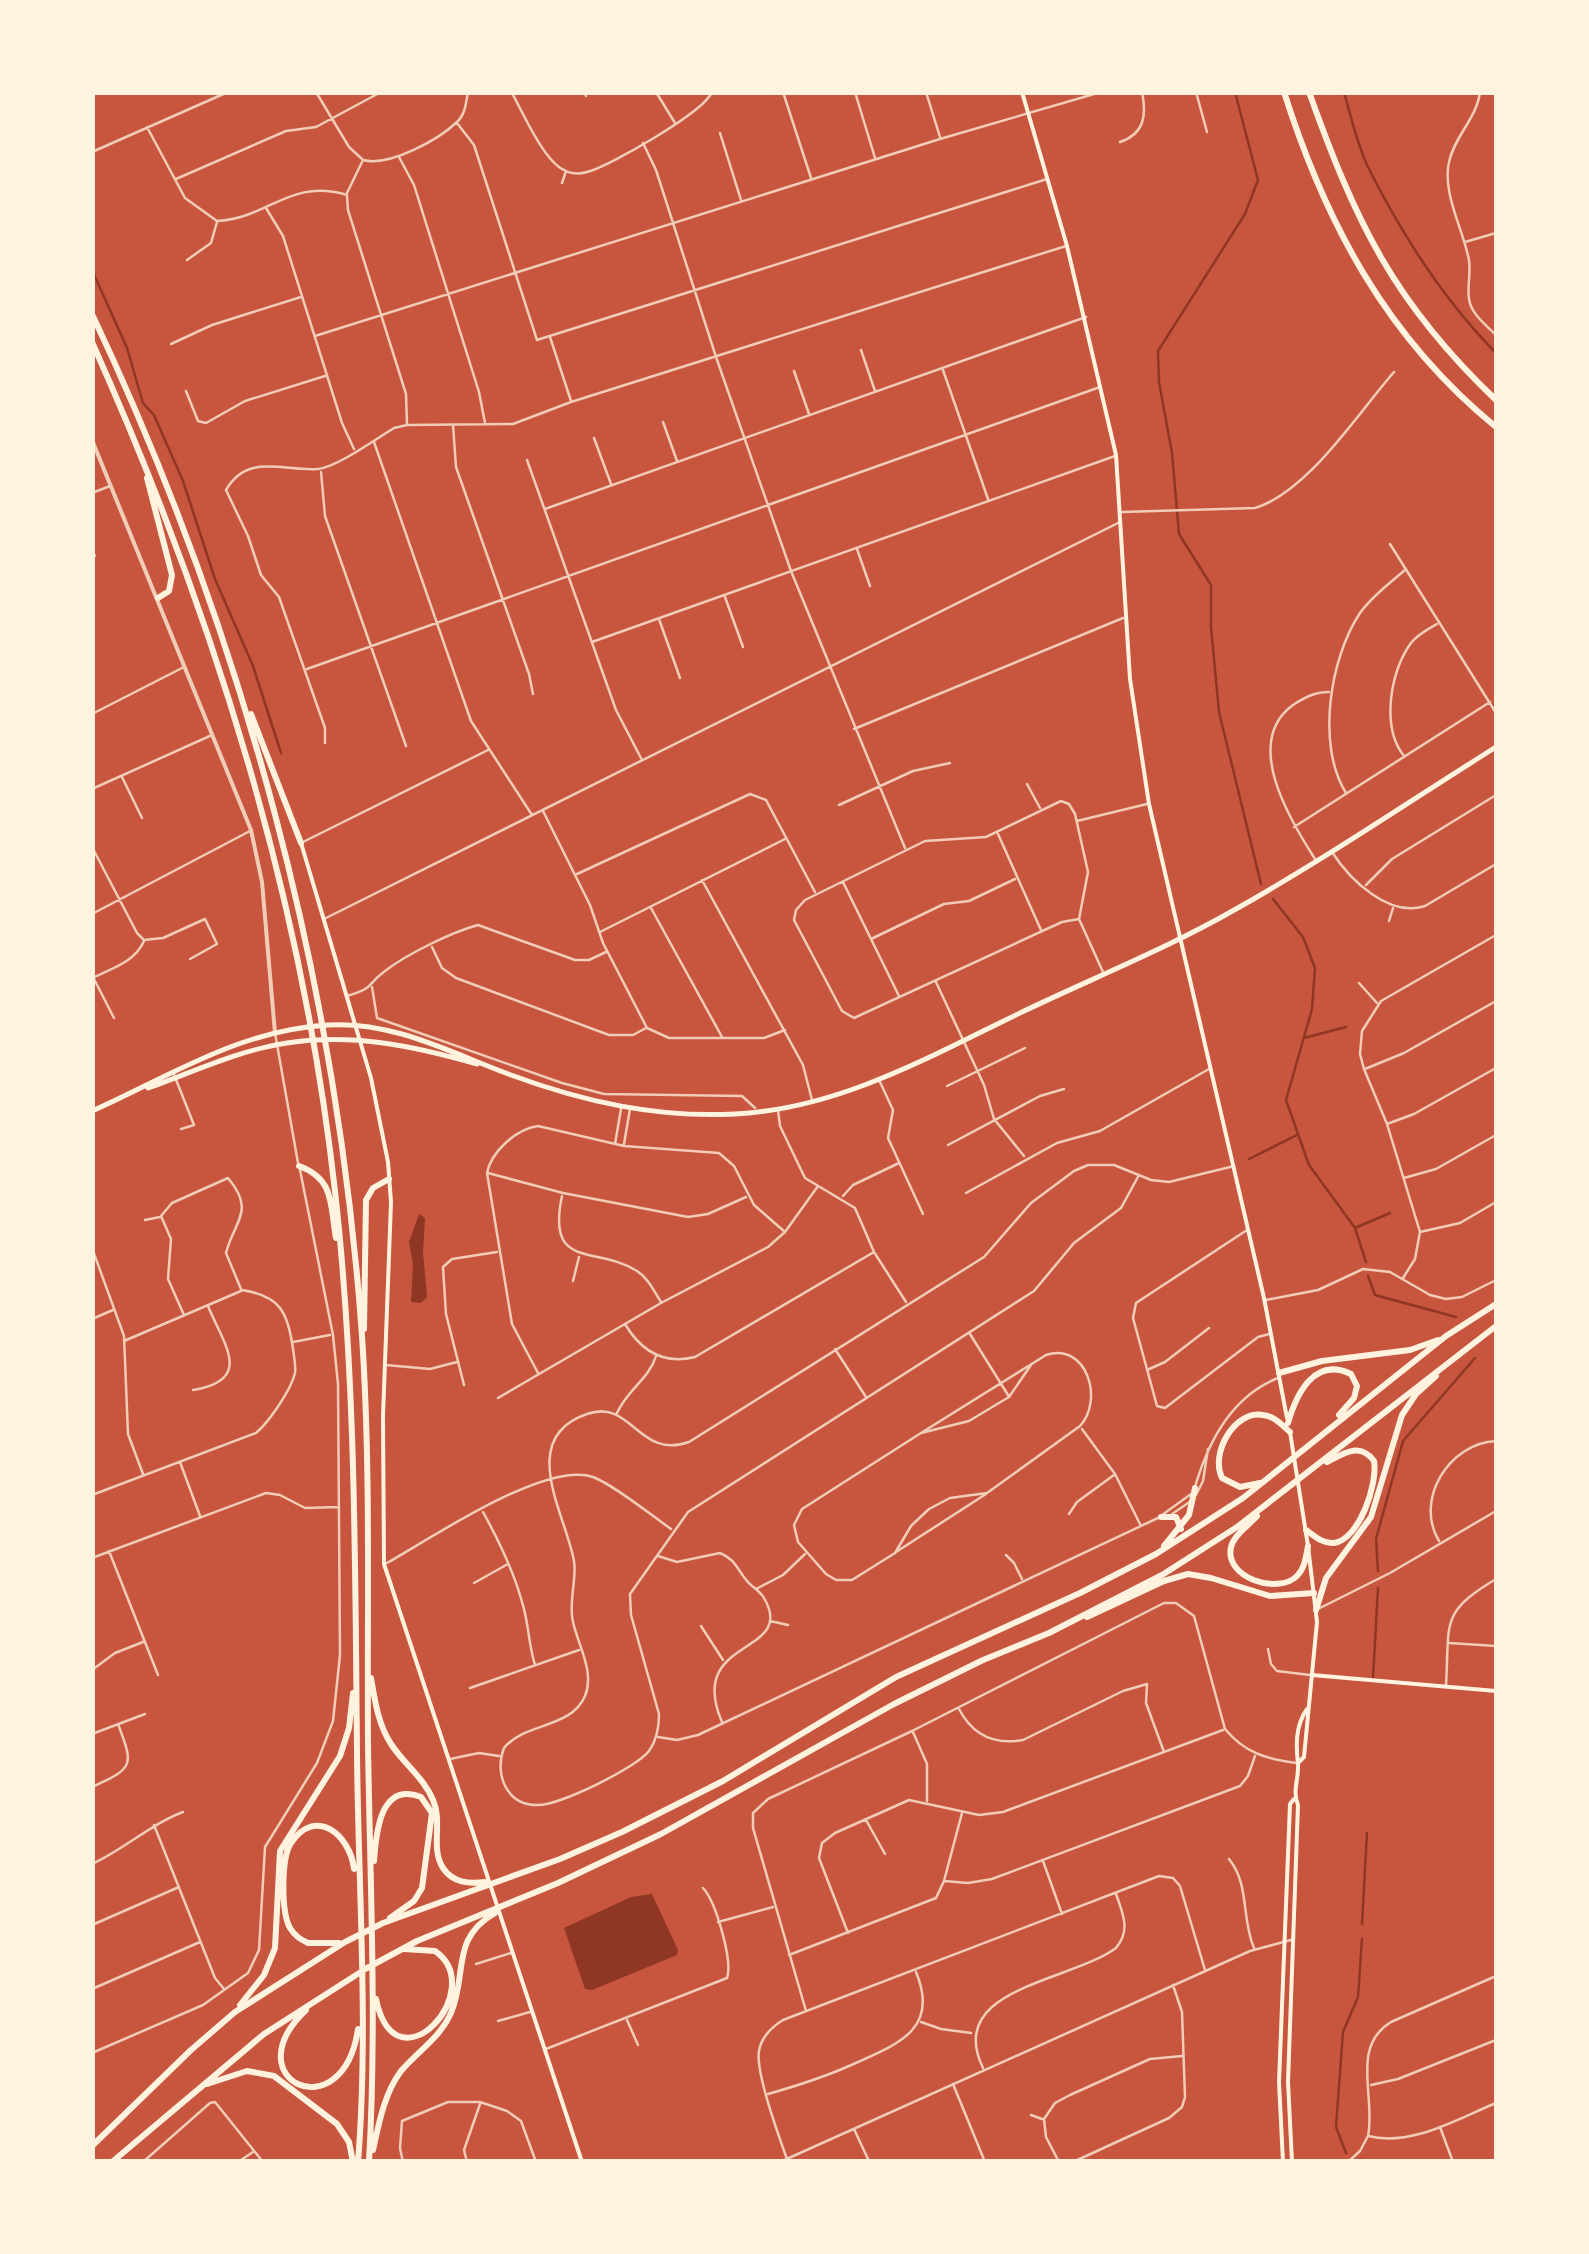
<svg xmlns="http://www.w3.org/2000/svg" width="1589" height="2254" viewBox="0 0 1589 2254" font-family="'Golos Text',sans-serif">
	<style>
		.water { fill: #8f3625 }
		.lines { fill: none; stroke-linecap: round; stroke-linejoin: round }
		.stream { stroke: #8f3625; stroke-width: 2.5 }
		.minor { stroke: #f1ccb7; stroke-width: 2.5 }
		.tertiary { stroke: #f1ccb7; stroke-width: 4 }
		.secondary { stroke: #fff3e0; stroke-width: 4 }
		.primary { stroke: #fff3e0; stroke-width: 5 }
		.motorway { stroke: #fff3e0; stroke-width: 6 }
	</style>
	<rect width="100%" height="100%" fill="#c8553d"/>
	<path class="water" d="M419,1214L425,1218L423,1252L427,1297L421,1303L411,1302L413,1264L409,1242Z
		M652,1894L678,1950L677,1955L592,1990L585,1989L564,1928L631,1897Z"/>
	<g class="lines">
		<path class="stream" d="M1235,92L1258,180L1245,214L1158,351L1159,382L1172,453L1179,534L1211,585V627L1219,712L1261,884
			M1344,92C1351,117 1357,144 1368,167C1401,233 1445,301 1496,353
			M92,270L127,348L143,403L154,415L183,481L215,579L253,666L281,753
			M1273,899L1303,937L1315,968L1312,1009L1286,1100L1309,1165L1355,1228L1366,1262
			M1304,1038L1346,1027
			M1249,1159L1297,1135
			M1355,1228L1390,1213
			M1368,1276L1375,1295L1456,1317
			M1378,1571L1376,1539L1403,1441L1475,1358
			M1373,1678L1378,1588
			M1362,1924L1367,1833
			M1346,2153L1336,2127L1343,2032L1358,1997L1362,1939"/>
		<path class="minor" d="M316,92L349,147L362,159
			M584,92L586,96
			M656,92L675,123
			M783,92L811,178
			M855,92L875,158
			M926,92L940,137
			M1196,92L1207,132
			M1480,92C1477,118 1454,137 1449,162C1442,193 1463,229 1469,260C1471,273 1467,286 1469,299C1471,314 1486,325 1496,335
			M512,93C523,113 544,161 564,170C571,174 580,174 587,172C610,166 704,112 712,92
			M457,123L474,145L537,340L1047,179
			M147,127L185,198L217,221C270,218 289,178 347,195
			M720,133L741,200
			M1120,142C1144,134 1147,116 1142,92
			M643,143L656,170L716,357L791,571L905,848
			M92,152L228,92
			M399,157L414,185L479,392L485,423
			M176,179L286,131L316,127L381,92
			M562,183L566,171
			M347,193L363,160C389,167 438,140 457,122C465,115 466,103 468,92
			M347,196L348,210L406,394L407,424
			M266,208L283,236L342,423L354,449
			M1465,242L1496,233
			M187,260L211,243L217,222
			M315,336L940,139L1101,92
			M550,337L571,401
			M171,344L212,325L301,297
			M861,350L875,391
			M943,370L988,499
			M794,371L809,414
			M186,391L198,421L206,423L245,401L325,376
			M663,422L677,461
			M453,425L456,467L529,674L533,694
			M594,438L611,484
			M374,442L471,721L532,815
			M527,460L616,710L642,760
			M321,472L325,516L406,746
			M92,493L110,486
			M545,509L1086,317
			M1122,512L1255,508C1308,492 1358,413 1394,372
			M1390,544L1496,713
			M857,549L870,586
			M92,550L95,556
			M725,597L743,647
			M659,619L680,678
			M592,642L1115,456
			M307,669L1100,387
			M92,714L184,667
			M854,729L1123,618
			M325,743V728L279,597L261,575L248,536L226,490C248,452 285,472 318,469C337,467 376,439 394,428L407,425L513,424L571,402L1066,246
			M1404,756C1381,728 1390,671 1411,643C1418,634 1428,629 1437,624
			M122,777L142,818
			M1027,784L1040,808
			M92,789L212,735
			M1346,793C1316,745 1330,658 1360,613C1372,596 1390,583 1405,570
			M839,805L913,771L950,763
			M543,811L590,905L603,943L647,1028L669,1038H764L785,1030
			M1077,821L1147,804
			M1294,827L1490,702
			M998,834L1041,930
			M303,842L488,750
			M92,847L137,933L143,939
			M1332,852C1350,880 1389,918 1425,906L1496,864
			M1315,859C1290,820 1242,742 1293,705C1305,697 1315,692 1329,692
			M577,874L750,794L766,800L815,892
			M702,880L803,1065L812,1100
			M843,882L899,996
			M1366,885L1392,859L1496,795
			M651,908L722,1037
			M92,914L250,831
			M326,918L1120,522
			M1079,919L1062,922L854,1018L842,1011L794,920L796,910L805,900L925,841L986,837L1061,801L1069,804L1075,814L1088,872L1079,919L1103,972
			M1389,921L1393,908
			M600,932L785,839
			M871,939L944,904L969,901L1015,879
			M144,940L163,938L205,919L217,944L190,959
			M432,947L442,968L456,978L609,1035H633L646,1028
			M92,978C111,969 135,962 144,941
			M94,979L114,1018
			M936,982L984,1085L994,1119L1024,1156
			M1359,983L1377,1003
			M372,987L377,1018L562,1083L604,1094L742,1096L755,1108
			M347,996C376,987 365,986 385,971C407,954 452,932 478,925L575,960H589L606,952
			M275,1033L298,1163
			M1365,1069L1404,1053L1496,1001
			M173,1072L194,1125L181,1129
			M880,1082L893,1110L888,1138L923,1214
			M947,1086L1025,1048
			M778,1110L780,1126L805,1178L855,1208L874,1252L906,1302
			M1387,1124L1414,1114L1496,1068
			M615,1144L621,1109
			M624,1144L630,1109
			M948,1145L1040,1096L1064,1089
			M488,1173L563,1193L688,1217L708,1214L746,1197
			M1139,1175L1121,1208L1074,1243L1034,1291L688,1512L630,1594L631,1615L659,1714C659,1728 657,1740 649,1751C636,1768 558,1806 537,1805C506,1805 494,1773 504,1748C525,1722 571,1729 585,1696C595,1672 578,1645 573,1622C568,1602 577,1581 574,1561C566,1515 516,1438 587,1414C632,1398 638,1460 689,1442L984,1257L1031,1203L1074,1171L1088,1165H1114L1151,1180L1169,1182L1234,1166
			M1404,1178L1436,1169L1496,1135
			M92,1190V1208
			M966,1193L1057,1143L1100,1131L1209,1069
			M562,1196C546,1271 596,1245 637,1271C648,1278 654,1291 661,1302
			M843,1196L853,1185L899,1163
			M145,1220L160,1217
			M1247,1230L1136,1303L1133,1318L1157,1406L1165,1408L1258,1337L1269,1334
			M1420,1232L1460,1223L1496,1202
			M92,1248L124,1336L128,1434L143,1474
			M1403,1278L1415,1259L1420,1232L1387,1124L1364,1069L1360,1054L1362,1031L1381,1001L1496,935
			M573,1281L579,1257
			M1266,1300L1318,1290L1363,1269L1390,1272L1430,1295L1446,1299L1462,1297L1496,1280
			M184,1315L168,1279L171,1239L161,1216L172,1203L228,1178C256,1211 234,1221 226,1253L241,1289
			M92,1319L113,1310
			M625,1324C641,1351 663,1365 695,1357L874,1252
			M970,1334L1008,1395
			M124,1341L241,1291
			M293,1342L330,1335
			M835,1349L866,1397
			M386,1365L430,1369L457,1362
			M1147,1370L1165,1362L1209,1328
			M538,1373L512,1324L487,1173C491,1152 516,1129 538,1126L624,1146L719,1153L734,1166L754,1205L785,1232
			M464,1385L446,1314L443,1267L452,1259L497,1252
			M193,1390C254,1380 224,1345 208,1306
			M498,1398L661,1303L768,1247L785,1232L818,1186
			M617,1413C627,1390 649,1379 656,1356
			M1082,1429L1115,1474L1140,1524
			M921,1433L1046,1355C1087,1342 1104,1400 1080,1426L987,1493L950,1498L929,1509L911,1526L895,1553L852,1580H836L826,1574L798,1542L794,1525L802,1509L921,1433L969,1421L1009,1397L1031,1365
			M180,1462L200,1516
			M1195,1487C1208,1442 1232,1396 1278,1378
			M92,1495L256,1433C269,1422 291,1390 295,1373C296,1367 294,1356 293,1349C288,1312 280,1296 242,1290
			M1196,1495L1203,1481L1208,1449
			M483,1512C499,1541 513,1569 522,1602C529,1623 528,1643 535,1665
			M1069,1514L1077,1502L1114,1475
			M1172,1514L1191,1501
			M1162,1515L1191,1494
			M1439,1541C1414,1500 1449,1443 1496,1441
			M109,1551L158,1675
			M896,1552L986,1494
			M1006,1555L1014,1563L1022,1579
			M658,1556L677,1562L720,1553C735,1559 737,1569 747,1581C752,1587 760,1591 764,1598C798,1656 685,1636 722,1722
			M92,1558L266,1493L280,1495L305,1508L338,1507
			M387,1563C430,1539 546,1460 593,1477C614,1485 651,1515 671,1529
			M474,1583L508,1564
			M756,1589L783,1575L805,1554
			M1318,1609L1390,1573L1496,1511
			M770,1621L788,1625
			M701,1626L723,1660
			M1449,1643L1496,1646
			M1268,1649L1271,1664L1277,1671L1310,1675
			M92,1670L115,1653L143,1642
			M1446,1685C1450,1623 1439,1613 1496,1579
			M470,1688L579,1650
			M959,1709C973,1736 995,1745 1023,1740L1123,1691L1147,1684L1146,1703L1164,1752
			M913,1732L927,1764V1801
			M92,1734L145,1714
			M658,1737L677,1740L698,1735L1160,1517
			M450,1759L479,1753L499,1756
			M92,1787C134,1768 134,1766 118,1724
			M866,1820L885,1854
			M154,1825L215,1978L224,1989
			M1229,1859C1250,1885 1241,1918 1254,1948
			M1043,1861L1062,1914
			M92,1864C125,1849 149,1825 183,1812
			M944,1881L968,1883L992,1879L1240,1786L1248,1776L1255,1756
			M718,1922L773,1907
			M92,1925L179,1887
			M848,1933L819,1858L822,1843L835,1833L909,1800L979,1815L1003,1812L1223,1730
			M789,1955L936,1898L944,1881L962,1813
			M476,1964L511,1953
			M92,1989L200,1942
			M806,2011L753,1828V1813L768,1799L912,1731L1164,1603H1176L1194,1616L1225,1729C1245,1753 1266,1759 1297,1763
			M627,2020L638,2045
			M498,2021L530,2012
			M921,2022L941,2029L971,2033
			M546,2049L727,1978C733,1961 716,1902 703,1888
			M92,2053L203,2005L248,1973L259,1950L265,1847L317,1763L333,1721L340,1655L338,1384L333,1335L300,1170
			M983,2068C944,1988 1070,1982 1116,1948C1131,1930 1123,1914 1116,1894
			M953,2084L985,2162
			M1371,2085L1398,2079L1496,2040
			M768,2094C800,2085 828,2076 858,2062C901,2043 939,2027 916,1972
			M1031,2115L1042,2119
			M1440,2127L1453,2162
			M854,2129L868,2159
			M1368,2136C1376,2097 1350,2047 1391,2022L1496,1976
			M143,2162L210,2103L215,2102L263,2162
			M238,2162L253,2152
			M403,2162L400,2148L402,2121L448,2102H480L507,2111L521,2121L536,2162
			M467,2162L464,2150L480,2104
			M780,2162L1250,1951L1291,1940
			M788,2162C780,2139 755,2072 759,2051C761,2037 772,2027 783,2020L1159,1876L1173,1878L1180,1886L1205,1970
			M1059,2162L1046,2137L1044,2119L1055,2103L1070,2095L1150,2059L1182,2056
			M1073,2162L1169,2118L1182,2107L1185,2097L1182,2012L1173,1985
			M1348,2162L1360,2151L1368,2136C1411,2147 1457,2119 1496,2103"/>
		<path class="tertiary" d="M92,440L251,830L262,882L275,1033"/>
		<path class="secondary" d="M1022,92L1067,246L1116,455L1130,679L1149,804L1264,1298L1287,1418
			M301,843L371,1078L388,1162L391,1202L383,1416L384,1564L582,2162
			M1290,1432L1308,1546L1317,1622L1304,1757L1298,1763
			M1312,1675L1496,1691
			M1283,2162L1279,2082L1290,1804L1294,1799
			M1292,2162L1288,2082L1298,1805C1292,1791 1299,1779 1298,1764C1296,1746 1295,1726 1307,1709"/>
		<path class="primary" d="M148,1088C193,1072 239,1050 287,1043C353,1033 414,1046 477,1064
			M92,1111C170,1076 240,1030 328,1025C394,1021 451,1053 511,1075C584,1102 657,1118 735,1114C839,1109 931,1056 1022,1012C1093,978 1168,948 1236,909C1325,859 1410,801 1496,747"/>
		<path class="motorway" d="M1284,92C1326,224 1387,338 1496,427
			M1309,92C1356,223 1394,303 1496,400
			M92,314C244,635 337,983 362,1336C371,1471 367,1609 368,1744C370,1883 377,2022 369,2162
			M92,342C213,612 302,896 335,1191C356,1377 355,1564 357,1751C358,1887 369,2026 358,2162
			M147,478L172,575L169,591L158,598
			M251,714L301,843
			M299,1166C335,1179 330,1205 336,1238
			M364,1329L366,1200L373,1188L389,1179
			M1279,1373L1322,1361L1410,1350L1438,1340
			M1288,1423C1296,1395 1314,1356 1351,1374L1357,1386L1354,1398L1339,1415
			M1260,1483L1240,1487L1222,1478C1210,1454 1234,1410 1263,1415C1274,1416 1282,1425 1290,1432
			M1257,1516C1249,1525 1234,1535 1231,1547C1224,1578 1278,1595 1297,1576C1305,1568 1306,1556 1308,1546
			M1161,1517H1176L1181,1529
			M1306,1530C1314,1536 1323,1544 1334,1543C1360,1539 1378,1483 1374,1461C1360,1442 1344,1453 1327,1462
			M1164,1546L1189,1515L1195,1488
			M1316,1610L1326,1578L1371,1517L1402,1415L1416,1394L1436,1376
			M1087,1617L1164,1581L1188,1574L1211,1578L1270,1596L1314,1593
			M371,1678C375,1701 378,1724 391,1744C404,1764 424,1778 433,1800C443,1822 430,1848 443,1868C453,1883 469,1884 485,1882
			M374,1861C376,1833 380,1781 421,1797L432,1813L422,1888L414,1901L390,1918
			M339,1943H308C300,1939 295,1936 290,1928C281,1912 281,1858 291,1843C316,1806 350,1835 354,1869
			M376,1999C396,2094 490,1989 435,1951L404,1949
			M240,2005L264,1975L275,1948L280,1851L340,1756L349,1728L353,1693
			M306,2010C232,2080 343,2132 358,2029
			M207,2084L247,2071L274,2076L337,2124L349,2142L353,2162
			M92,2146L191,2050L235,2012L345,1942L383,1923L560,1859L622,1832L723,1781L896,1677L1080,1593L1156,1554L1243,1498L1446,1336L1496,1304
			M373,2150C379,2123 384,2094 401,2071C418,2051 440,2038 451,2013C468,1972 450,1939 495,1913
			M112,2162L264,2034L367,1968L417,1941L558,1883L661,1834L894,1704L983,1660L1049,1633L1162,1575L1237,1527L1496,1326"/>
	</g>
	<rect width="1589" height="2254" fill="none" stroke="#fff3e0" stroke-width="190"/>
</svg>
